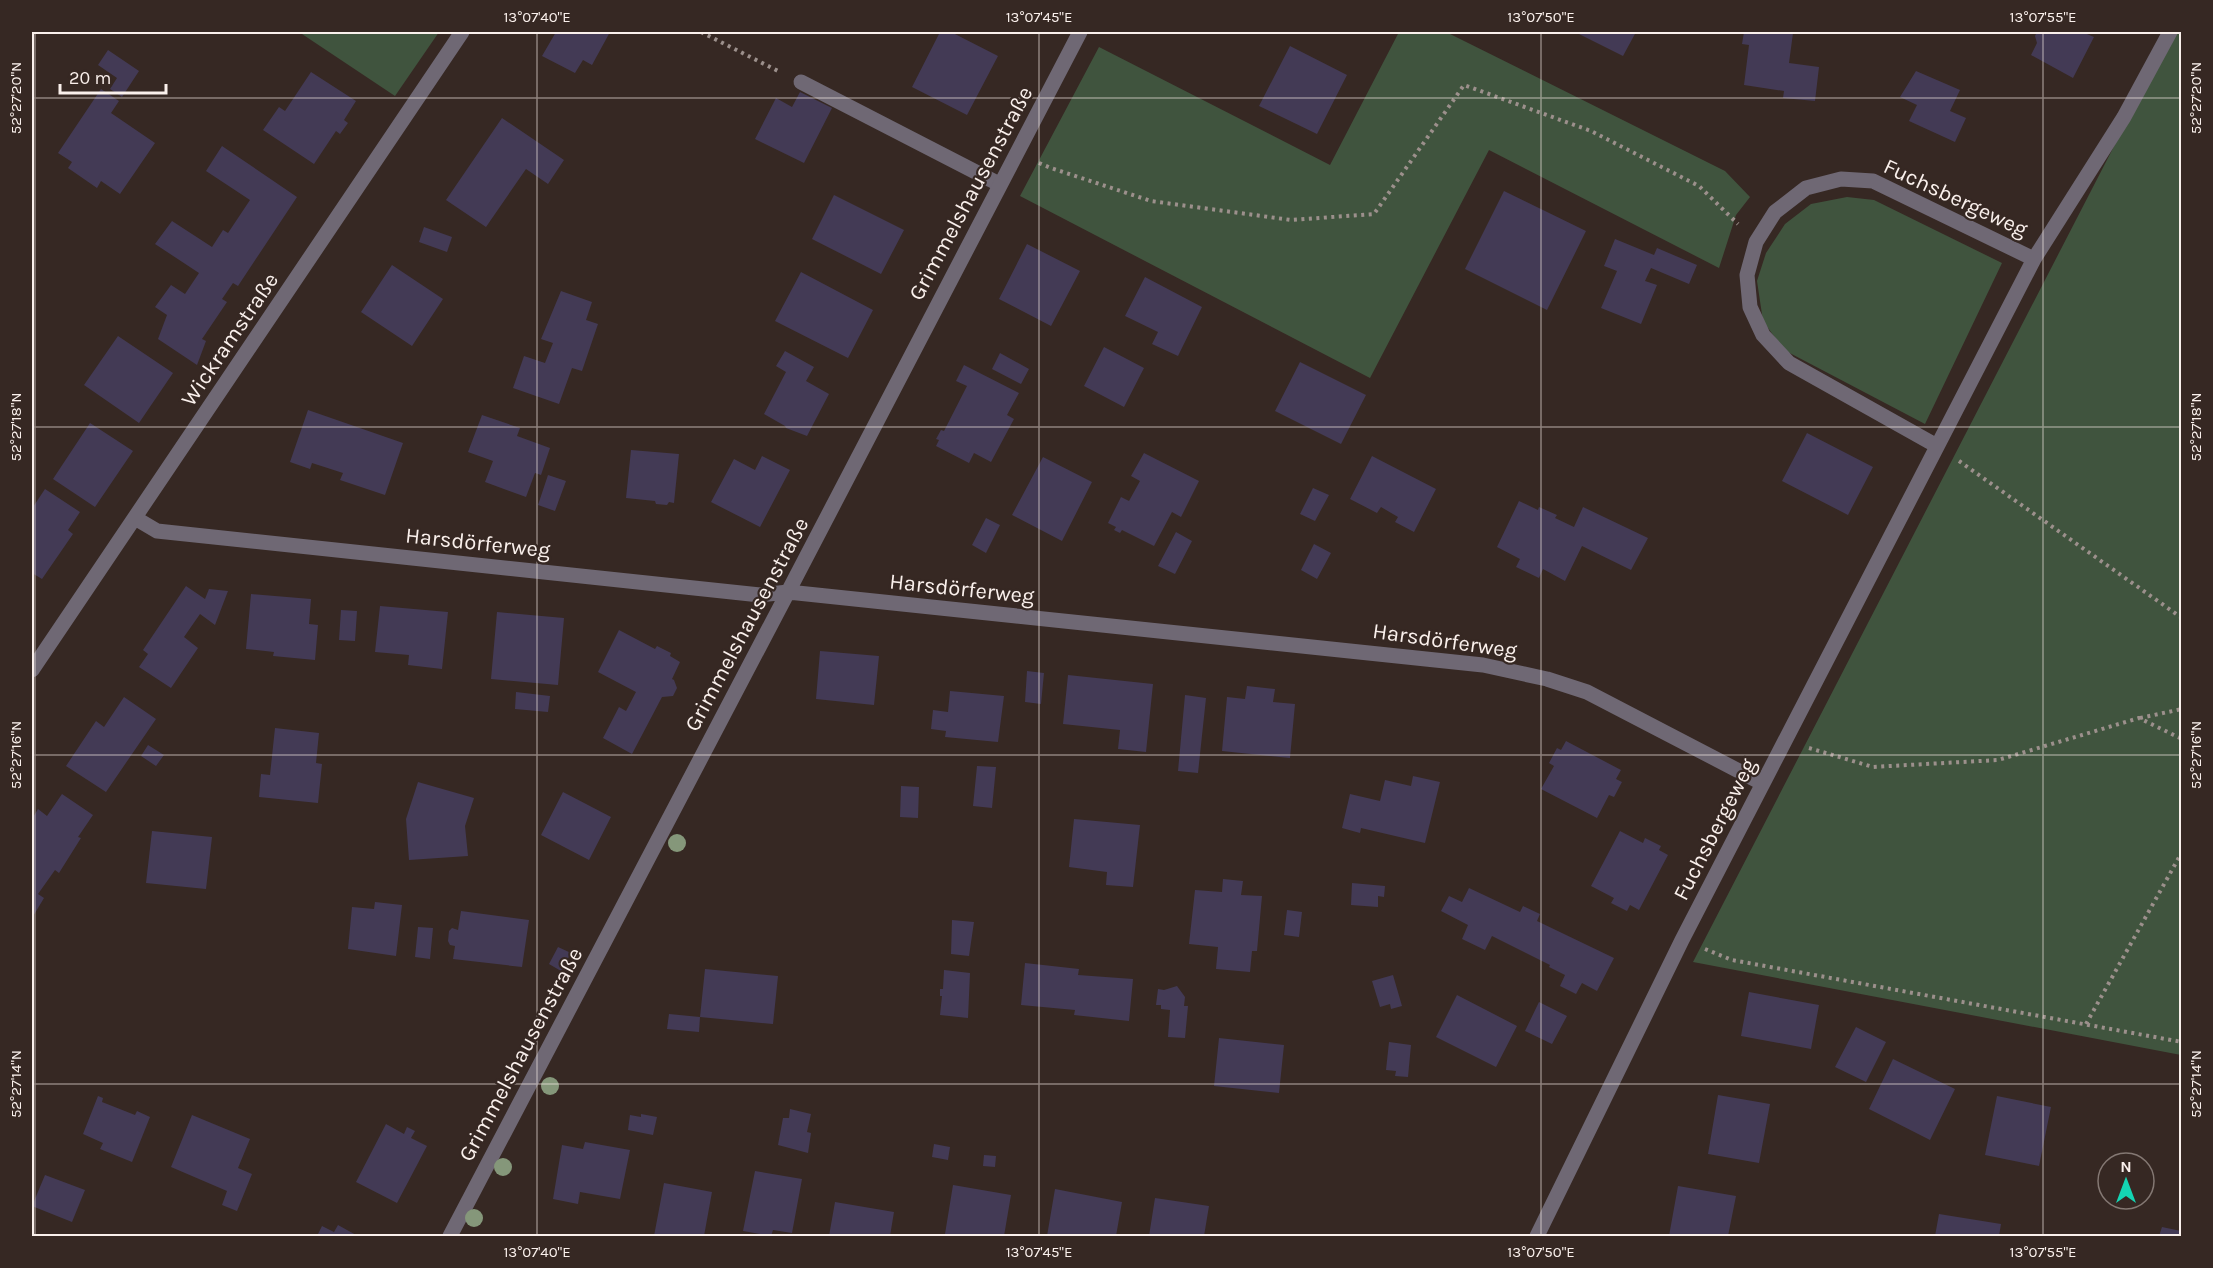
<svg xmlns="http://www.w3.org/2000/svg" width="2213" height="1268" viewBox="0 0 2213 1268" font-family="Karla,sans-serif">
	<style>
		.green { fill: #40543e }
		.building { fill: #433a55 }
		.lines { fill: none; stroke-linecap: round; stroke-linejoin: round }
		.path { stroke: #9c908c; stroke-width: 4; stroke-dasharray: 3 4.5; stroke-linecap: butt }
		.lane { stroke: #6f6874; stroke-width: 15 }
		.street { stroke: #6f6874; stroke-width: 15 }
		.tree { fill: #85977a }
		.ticks { fill: none; stroke: #faf0ec; stroke-width: 1.5; stroke-opacity: 0.45 }
		.labels { text-anchor: middle; stroke-width: 4.5; stroke-linejoin: round; paint-order: stroke }
		.street-label { font-size: 22px; fill: #faf0ec; stroke: #362823 }
		.neatline { fill: none; stroke: #faf0ec; stroke-width: 2 }
		.ticks-label { font-size: 15px; text-anchor: middle; fill: #faf0ec }
	</style>
	<rect width="100%" height="100%" fill="#362823"/>
	<path class="green" d="M299,32H439L395,96Z
		M1399,32H1446L1725,171L1750,197L1736,215L1719,268L1489,150L1370,378L1020,196L1099,47L1330,165Z
		M2173,32H2181V1055L1693,962Z
		M1847,197L1874,200L2002,263L1925,424L1784,350L1763,321L1757,281L1766,253L1785,224L1811,204Z"/>
	<path class="building" d="M556,32H610L592,65L583,60L575,73L542,56Z
		M940,32H951L998,56L967,115L912,87Z
		M1575,32H1636L1623,56Z
		M1744,32L1793,33L1789,63L1819,67L1815,101L1783,98L1784,91L1744,85L1749,45L1742,44Z
		M2037,32H2082L2094,37L2073,78L2031,55L2037,43L2035,36Z
		M1290,46L1347,75L1317,134L1259,106Z
		M108,50L139,71L122,97L110,89L117,78L98,65Z
		M1916,71L1960,90L1950,111L1966,118L1955,142L1909,121L1917,105L1900,97Z
		M311,72L356,101L344,120L348,123L340,134L336,131L314,164L263,130L279,107L285,111Z
		M101,89L119,101L111,113L155,143L120,194L101,181L97,188L68,168L72,162L58,153Z
		M800,92L832,108L804,163L755,139L776,98L792,107Z
		M502,118L564,160L548,184L526,169L486,227L446,200Z
		M222,146L297,197L238,286L233,283L222,299L227,302L202,339L206,341L197,365L158,339L167,315L155,307L171,285L185,294L199,273L155,244L172,221L212,247L223,230L228,233L250,200L206,171Z
		M1504,191L1586,231L1547,310L1465,269Z
		M834,195L904,230L881,274L812,239Z
		M424,227L452,237L447,252L419,242Z
		M1615,239L1654,255L1657,248L1697,265L1689,284L1651,268L1645,281L1657,285L1641,324L1601,308L1617,271L1604,266Z
		M1027,244L1080,271L1051,326L999,299Z
		M392,265L443,299L412,346L361,312Z
		M801,272L873,310L848,358L775,321Z
		M1145,277L1202,307L1178,356L1152,344L1158,332L1125,316Z
		M561,291L592,302L586,320L598,324L582,371L572,368L559,404L513,388L524,356L545,363L553,343L541,339Z
		M118,336L173,373L139,423L84,385Z
		M1104,347L1144,368L1124,407L1084,386Z
		M785,351L814,367L806,381L829,394L807,436L786,428L785,426L764,414L786,372L776,366Z
		M1000,353L1029,369L1021,384L992,369Z
		M1300,362L1366,395L1341,444L1275,411Z
		M964,365L1019,393L1007,415L1014,419L991,462L974,453L969,463L936,446L939,440L936,439L941,430L944,431L967,386L956,381Z
		M308,410L403,443L385,495L340,480L343,473L312,463L310,469L290,462Z
		M482,415L520,428L517,436L550,448L541,475L535,473L526,497L485,482L493,461L468,452Z
		M90,423L133,451L95,507L53,479Z
		M1807,433L1873,467L1848,515L1782,481Z
		M631,450L679,454L674,503L669,502L667,505L656,504L655,501L626,498Z
		M1144,453L1199,481L1181,517L1172,512L1154,546L1122,530L1120,533L1114,530L1116,527L1108,523L1121,497L1129,501L1140,481L1131,476Z
		M762,456L790,470L760,527L711,502L734,459L755,470Z
		M1372,456L1436,489L1414,532L1395,522L1398,517L1381,507L1377,513L1350,499Z
		M1043,457L1092,482L1062,541L1012,515Z
		M548,475L566,481L555,511L538,505Z
		M1313,488L1329,495L1315,521L1300,514Z
		M45,489L80,512L68,530L73,534L42,579L32,573V506L33,507Z
		M1519,501L1538,510L1539,507L1557,515L1555,518L1574,527L1583,507L1648,538L1631,570L1582,546L1565,581L1543,569L1539,578L1516,567L1520,559L1497,547Z
		M986,518L1000,525L986,553L972,545Z
		M1176,532L1192,541L1175,574L1158,566Z
		M1314,544L1331,553L1317,579L1301,570Z
		M186,586L205,599L209,589L228,591L215,625L200,614L184,637L198,648L171,688L139,667L148,654L143,650Z
		M251,594L311,599L309,624L318,625L315,660L273,656L274,652L246,649Z
		M380,606L448,612L442,669L408,665L409,655L375,652Z
		M341,610L357,611L355,641L339,640Z
		M497,612L564,618L558,685L491,679Z
		M619,630L655,649L657,646L671,653L670,656L680,662L672,679L674,680L677,688L673,696L662,697L632,754L603,738L619,707L626,711L636,692L598,672Z
		M820,651L879,656L874,705L816,699Z
		M1027,671L1044,673L1041,704L1025,702Z
		M1068,675L1153,684L1146,752L1118,749L1120,730L1063,724Z
		M1247,686L1275,689L1273,702L1295,704L1290,758L1222,751L1227,697L1245,699Z
		M950,691L1004,696L998,742L945,737L946,731L931,729L933,710L948,712Z
		M516,692L550,696L548,712L515,709Z
		M1185,695L1206,698L1198,773L1178,771Z
		M124,697L156,719L106,792L66,766L96,721L104,727Z
		M275,728L319,733L316,763L322,764L318,803L259,797L261,774L270,775Z
		M1566,741L1621,770L1616,779L1622,782L1614,797L1609,795L1597,818L1541,789L1554,766L1549,763L1557,748L1561,750Z
		M148,745L164,755L156,766L141,756Z
		M977,766L996,767L992,808L973,806Z
		M1413,776L1440,782L1425,843L1361,828L1360,833L1342,828L1350,794L1380,801L1385,780L1411,786Z
		M418,782L474,798L465,826L468,856L409,860L406,819Z
		M901,786L919,787L918,818L900,817Z
		M563,792L611,817L589,860L541,835Z
		M62,794L93,815L78,837L81,838L59,873L55,870L38,894L44,898L32,918V819L38,809L47,816Z
		M1074,819L1140,825L1133,887L1106,885L1107,872L1069,867Z
		M152,831L212,837L206,889L146,883Z
		M1620,831L1643,843L1645,838L1661,846L1659,850L1668,855L1639,910L1630,905L1627,911L1611,903L1614,898L1591,886Z
		M1223,879L1243,881L1241,895L1262,896L1257,951H1252L1250,972L1216,969L1218,947L1189,944L1195,890L1222,892Z
		M1352,883L1385,886L1384,897L1378,896V907L1351,905Z
		M1469,888L1520,912L1523,906L1540,914L1537,921L1614,958L1597,991L1582,983L1576,994L1560,986L1565,975L1549,967L1550,965L1492,936L1485,950L1462,939L1468,925L1441,911L1449,896L1462,902Z
		M375,902L402,905L396,956L348,949L352,907L374,909Z
		M1287,910L1302,912L1299,937L1284,935Z
		M461,911L529,920L522,967L453,959L455,946L450,945L448,941L449,931L452,928L458,930Z
		M952,920L974,922L969,956L951,954Z
		M418,927L433,928L430,959L415,957Z
		M558,947L571,953L561,971L549,964Z
		M1025,963L1079,969L1078,975L1133,979L1129,1021L1074,1015L1075,1010L1021,1005Z
		M705,969L778,976L773,1024L700,1017Z
		M944,970L970,973L968,1018L940,1015L942,996H940V989H943Z
		M1393,975L1402,1006L1391,1009L1390,1004L1380,1007L1372,981Z
		M1177,986L1185,997L1184,1006H1188L1185,1038L1168,1037L1170,1010L1161,1009V1005H1156L1158,989L1164,990Z
		M1749,992L1819,1005L1811,1049L1741,1036Z
		M1457,995L1517,1026L1496,1067L1436,1037Z
		M1539,1002L1567,1016L1552,1044L1525,1031Z
		M669,1014L700,1017L699,1032L667,1029Z
		M1856,1027L1886,1042L1866,1082L1835,1067Z
		M1219,1038L1284,1045L1279,1093L1214,1086Z
		M1389,1042L1411,1045L1408,1077L1395,1076L1396,1071L1386,1070Z
		M1893,1059L1955,1089L1930,1140L1869,1109Z
		M1718,1095L1770,1104L1759,1163L1708,1154Z
		M98,1096L103,1098L102,1102L135,1115L137,1111L150,1117L132,1162L100,1149L103,1143L83,1134Z
		M1997,1096L2051,1107L2039,1166L1985,1155Z
		M790,1109L811,1114L807,1132L811,1133L808,1153L778,1145L783,1118H789Z
		M641,1114L657,1117L653,1135L628,1130L630,1115L641,1117Z
		M192,1115L250,1139L238,1168L252,1174L237,1211L222,1205L227,1191L171,1167Z
		M386,1124L404,1134L407,1127L415,1131L411,1138L427,1146L397,1203L356,1182Z
		M585,1142L630,1150L620,1199L580,1192L578,1204L553,1199L562,1145L583,1149Z
		M934,1144L950,1147L948,1160L932,1157Z
		M984,1155L996,1156L995,1167L983,1166Z
		M755,1171L802,1179L792,1233L773,1230L771,1236L743,1231Z
		M45,1175L85,1190L72,1222L32,1206Z
		M664,1183L712,1192L704,1236H654Z
		M953,1185L1011,1195L1004,1236H958L945,1234Z
		M1678,1186L1736,1196L1728,1236H1669Z
		M1055,1189L1122,1202L1116,1236H1047Z
		M1155,1198L1209,1206L1204,1236H1149Z
		M835,1202L894,1212L890,1236H829Z
		M1939,1214L2001,1224L1999,1236H1935Z
		M338,1225L356,1235L355,1236H317L322,1226L334,1232Z
		M2162,1227L2181,1231V1236H2159Z"/>
	<g class="lines">
		<path class="path" d="M701,32L778,71
			M1039,163L1051,168L1151,201L1291,220L1374,214L1464,85L1591,131L1699,186L1738,224
			M1959,461L2182,618
			M2140,718L2182,709
			M1809,748L1873,767L1998,760L2139,718L2182,739
			M1705,949L1732,960L2182,1042
			M2086,1024L2182,852"/>
		<path class="lane" d="M801,82L999,184"/>
		<path class="street" d="M1937,446L1789,363L1763,335L1750,307L1747,275L1756,242L1775,212L1806,188L1841,179L1873,181L2034,259
			M135,518L157,531L760,595L788,592L1483,665L1547,679L1587,692L1762,783
			M32,670L462,32
			M450,1236L788,592L1080,32
			M1537,1236L1682,940L2034,259L2124,117L2170,32"/>
	</g>
	<g class="tree">
		<circle cx="677" cy="843" r="9"/>
		<circle cx="550" cy="1086" r="9"/>
		<circle cx="503" cy="1167" r="9"/>
		<circle cx="474" cy="1218" r="9"/>
	</g>
	<path class="ticks" d="M35,32V1236M537,32V1236M1039,32V1236M1541,32V1236M2043,32V1236M32,98H2182M32,427H2182M32,755H2182M32,1084H2182"/>
	<g class="labels">
		<g class="street-label">
			<text transform="translate(970 193) rotate(-62)" y="8">Grimmelshausenstraße</text>
			<text transform="translate(1956 197) rotate(25)" y="8">Fuchsbergeweg</text>
			<text transform="translate(229 339) rotate(-56)" y="8">Wickramstraße</text>
			<text transform="translate(478 542) rotate(6)" y="8">Harsdörferweg</text>
			<text transform="translate(962 588) rotate(6)" y="8">Harsdörferweg</text>
			<text transform="translate(746 624) rotate(-62)" y="8">Grimmelshausenstraße</text>
			<text transform="translate(1445 640) rotate(8)" y="8">Harsdörferweg</text>
			<text transform="translate(1714 829) rotate(-63)" y="8">Fuchsbergeweg</text>
			<text transform="translate(520 1054) rotate(-62)" y="8">Grimmelshausenstraße</text>
		</g>
	</g>
	<rect width="2213" height="1268" fill="none" stroke="#362823" stroke-width="66"/>
	<g transform="translate(2126 1181)"><circle r="28" fill="#362823" stroke="#847873" stroke-width="1.5"/>
	<path d="M0-4.5L10 22L0 15L-10 22Z" fill="#14d5b3"/>
	<text y="-9" font-size="16" font-weight="bold" text-anchor="middle" fill="#faf0ec">N</text>
	</g>
	<path d="M60 84v9h106v-9" fill="none" stroke="#faf0ec" stroke-width="3"/>
	<text x="69" y="84" font-size="18" fill="#faf0ec" stroke="#362823" stroke-width="4.5" paint-order="stroke">20 m</text>
	<rect x="33" y="33" width="2147" height="1202" class="neatline"/>
	<g class="ticks-label">
		<text x="537" y="22">13°07'40"E</text>
		<text x="1039" y="22">13°07'45"E</text>
		<text x="1541" y="22">13°07'50"E</text>
		<text x="2043" y="22">13°07'55"E</text>
		<text transform="translate(16 98) rotate(-90)" y="5">52°27'20"N</text>
		<text transform="translate(2196 98) rotate(-90)" y="5">52°27'20"N</text>
		<text transform="translate(16 427) rotate(-90)" y="5">52°27'18"N</text>
		<text transform="translate(2196 427) rotate(-90)" y="5">52°27'18"N</text>
		<text transform="translate(16 755) rotate(-90)" y="5">52°27'16"N</text>
		<text transform="translate(2196 755) rotate(-90)" y="5">52°27'16"N</text>
		<text transform="translate(16 1084) rotate(-90)" y="5">52°27'14"N</text>
		<text transform="translate(2196 1084) rotate(-90)" y="5">52°27'14"N</text>
		<text x="537" y="1257">13°07'40"E</text>
		<text x="1039" y="1257">13°07'45"E</text>
		<text x="1541" y="1257">13°07'50"E</text>
		<text x="2043" y="1257">13°07'55"E</text>
	</g>
</svg>
